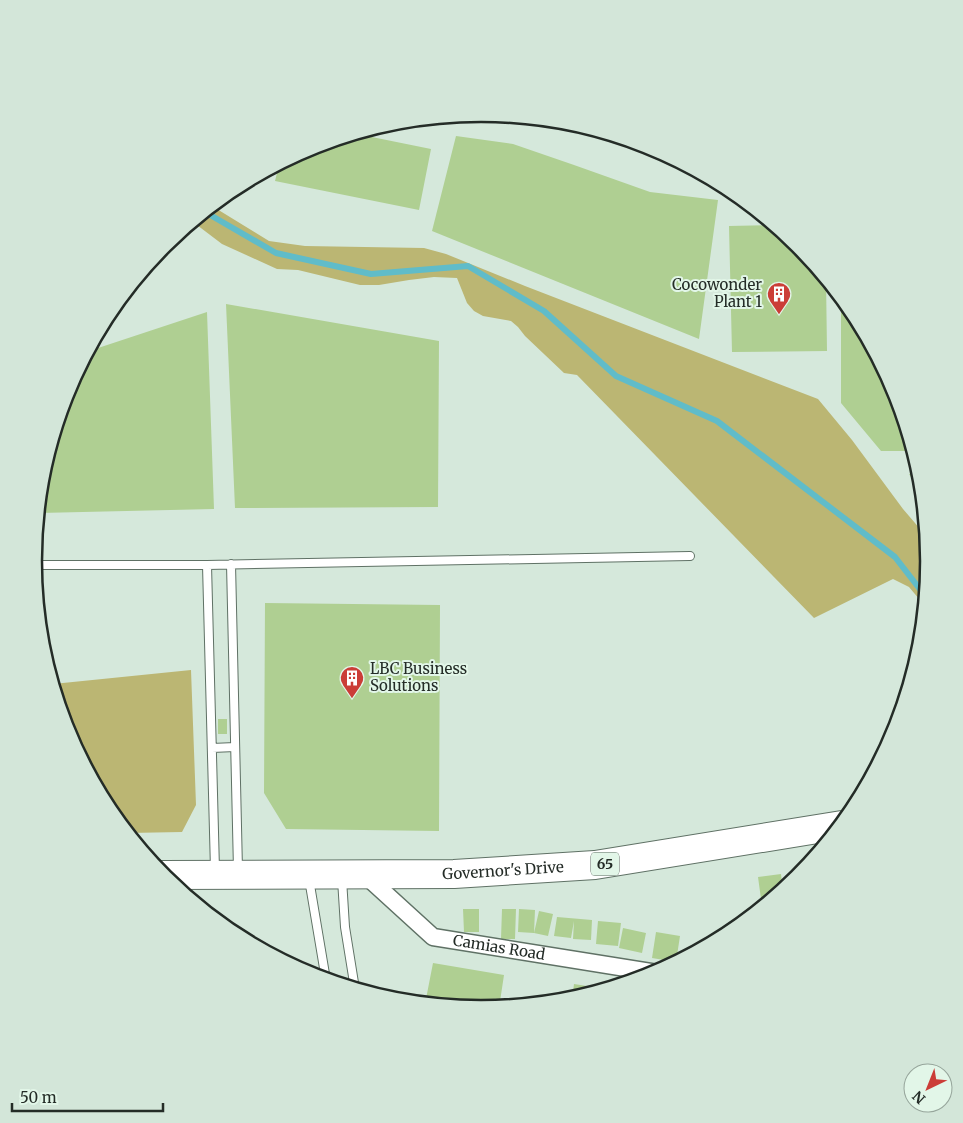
<svg xmlns="http://www.w3.org/2000/svg" width="963" height="1123" viewBox="0 0 963 1123" font-family="Merriweather,serif">
	<style>
		.green { fill: #bbb673 }
		.lines { fill: none; stroke-linecap: round; stroke-linejoin: round }
		.stream { stroke: #60bcc9; stroke-width: 6 }
		.building { fill: #afcf92 }
		.lane-casing { stroke: #5f7165; stroke-width: 10 }
		.street-casing { stroke: #5f7165; stroke-width: 19 }
		.highway-casing { stroke: #5f7165; stroke-width: 30 }
		.lane { stroke: #fff; stroke-width: 8 }
		.street { stroke: #fff; stroke-width: 16 }
		.highway { stroke: #fff; stroke-width: 28 }
		.labels { text-anchor: middle; stroke-width: 4; stroke-linejoin: round; paint-order: stroke }
		.shield { fill: #e2f6e8; stroke: #5d6961; stroke-width: 1 }
		.shield-label { font-size: 14px; font-weight: bold; fill: #242c27 }
		.poi-label { font-size: 15px; fill: #242c27; stroke: #e2f6e8; text-anchor: end }
		.street-label { font-size: 15px; fill: #242c27; stroke: #e2f6e8 }
		.rim { fill: none; stroke: #242c27; stroke-width: 2.5 }
	</style>
	<rect width="100%" height="100%" fill="#d5e8db"/>
	<path class="green" d="M212,206L269,241L305,246L424,248L446,254L525,286L818,399L852,440L903,509L927,537L929,562L925,606L909,587L893,579L814,618L577,375L564,373L525,336L518,327L511,321L483,316L474,311L467,303L457,278L434,277L409,280L379,285H360L298,270L277,269L222,244L193,222Z
		M191,670L196,805L182,832L128,833L109,810L68,733L53,684Z"/>
	<g class="lines">
		<path class="stream" d="M205,212L276,253L371,274L468,266L544,311L616,376L717,421L895,557L926,597"/>
	</g>
	<path class="building" d="M357,134L431,149L419,210L275,181L279,165L310,148Z
		M456,136L513,144L574,165L650,192L718,200L699,339L432,231Z
		M774,225L798,245L826,279L827,351L732,352L729,226Z
		M841,297L854,313L895,390L914,451H881L841,403Z
		M226,304L439,341L438,507L235,508Z
		M207,312L214,509L39,513L42,474L68,390L89,351Z
		M920,473L921,474L923,495L909,474Z
		M265,603L440,605L439,831L286,829L264,793Z
		M218,719H227V734H218Z
		M781,874L783,891L774,898L761,899L758,877Z
		M463,909H479V932H464Z
		M502,909H516L515,939H501Z
		M519,909L535,910L534,933L518,932Z
		M539,911L553,914L548,936L534,933Z
		M557,917L592,920L591,940L573,939L574,921L571,938L554,936Z
		M598,921L621,923L618,946L596,944Z
		M623,928L646,933L642,953L619,948Z
		M656,932L680,936L676,962L652,958Z
		M433,963L504,975L499,1008L481,1009L425,1004Z
		M574,984L606,989L572,1000Z"/>
	<g class="lines">
		<g class="lane-casing">
			<path id="lane" d="M652,148L655,149
				M231,564L238,870
				M34,565H207L690,556
				M207,565L215,870
				M212,748L235,747
				M309,879L326,980
				M342,879L345,927L355,989"/>
		</g>
		<g class="street-casing">
			<g id="street">
				<path id="s1" d="M365,875L433,937L657,973"/>
			</g>
		</g>
		<g class="highway-casing">
			<g id="highway">
				<path id="s2" d="M162,875L454,874L595,865L842,825"/>
			</g>
		</g>
		<use href="#lane" class="lane"/>
		<use href="#street" class="street"/>
		<use href="#highway" class="highway"/>
	</g>
	<defs>
		<g id="building-pin" transform="scale(1.25)"><path d="M0 17L-7.5 6A9.5 9.5 0 1 1 7.5 6Z" fill="#cb3d37" stroke="#e2f6e8"/><path d="M-4-6H4V6H1V3H-1V6H-4ZM-2.5-4.3h1.7v1.8h-1.7ZM.8-4.3h1.7v1.8H.8ZM-2.5-1h1.7V.8h-1.7ZM.8-1h1.7V.8H.8Z" fill="#fff"/></g>
	</defs>
	<g fill-rule="evenodd">
		<use href="#building-pin" x="779" y="294"/>
		<use href="#building-pin" x="352" y="678"/>
	</g>
	<g class="labels">
		<rect class="shield" x="591" y="852.5" width="28" height="23" rx="4"/>
		<g class="shield-label">
			<text x="605" y="869">65</text>
		</g>
		<g class="poi-label">
			<text x="762" y="290">Cocowonder<tspan x="762" dy="17">Plant 1</tspan></text>
			<text x="370" y="674" text-anchor="start">LBC Business<tspan x="370" dy="17">Solutions</tspan></text>
		</g>
		<g class="street-label">
			<text dy="5" stroke="none"><textPath href="#s2" startOffset="341">Governor's Drive</textPath></text>
			<text dy="5" stroke="none"><textPath href="#s1" startOffset="159">Camias Road</textPath></text>
		</g>
	</g>
	<path d="M0 0H963V1123H0ZM42 561a439 439 0 1 1 878 0a439 439 0 1 1-878 0Z" fill="#d3e6d9" fill-rule="evenodd"/>
	<path class="rim" d="M42 561a439 439 0 1 1 878 0a439 439 0 1 1-878 0Z"/>
	<g transform="translate(928 1088) rotate(223)"><circle r="24" fill="#e2f6e8" stroke="#96a59b"/>
	<path d="M0-4L9 19L0 12L-9 19Z" fill="#cb3d37"/>
	<text y="-8" font-size="14" font-weight="bold" text-anchor="middle" fill="#242c27">N</text>
	</g>
	<path d="M12 1103v8h151v-8" fill="none" stroke="#242c27" stroke-width="2.5"/>
	<text x="20" y="1103" font-size="15" fill="#242c27" stroke="#e2f6e8" stroke-width="4" paint-order="stroke">50 m</text>
</svg>
